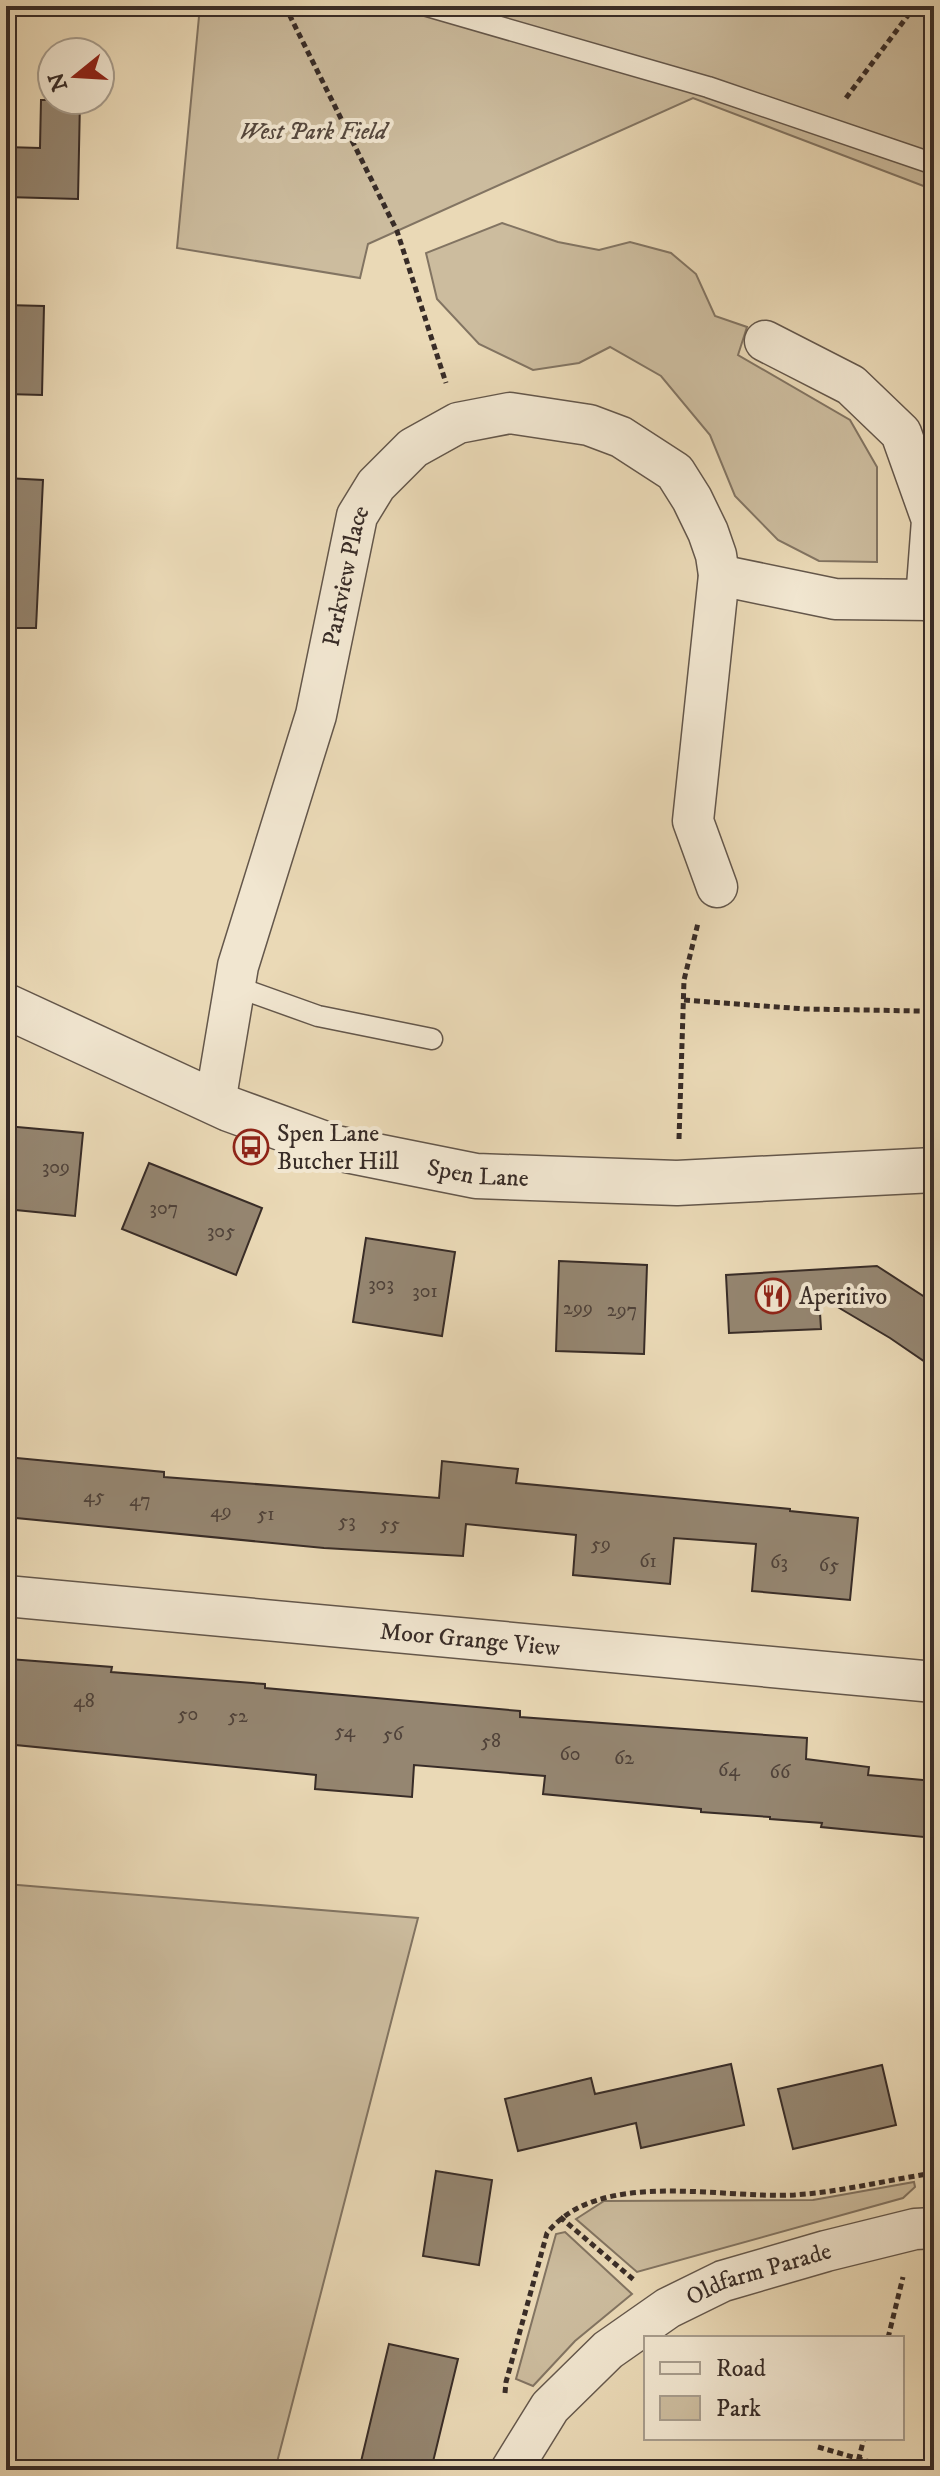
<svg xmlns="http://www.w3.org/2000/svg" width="940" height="2476" viewBox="0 0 940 2476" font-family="'IM FELL DW Pica',serif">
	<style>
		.green { fill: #ccbc9e; stroke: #827462; stroke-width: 2 }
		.building { fill: #958671; stroke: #382c27; stroke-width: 2 }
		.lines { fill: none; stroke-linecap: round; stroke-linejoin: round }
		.service-casing { stroke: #64574b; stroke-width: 23 }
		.minor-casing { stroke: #64574b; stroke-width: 43 }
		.tertiary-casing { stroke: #64574b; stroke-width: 47 }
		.path { stroke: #382c27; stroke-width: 5; stroke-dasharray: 6 4; stroke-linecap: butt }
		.service { stroke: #f1e6d0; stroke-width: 20 }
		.minor { stroke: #f1e6d0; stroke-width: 40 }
		.tertiary { stroke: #f1e6d0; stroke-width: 44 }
		.labels { text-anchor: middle; stroke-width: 8; stroke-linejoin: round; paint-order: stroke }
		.number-label { font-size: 20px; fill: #4f423a }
		.park-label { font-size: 24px; font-style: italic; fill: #56493f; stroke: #f1e6d0 }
		.street-label { font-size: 24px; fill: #382c27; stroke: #f1e6d0 }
		.poi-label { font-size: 24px; fill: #382c27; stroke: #f1e6d0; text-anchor: start }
	</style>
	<rect width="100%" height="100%" fill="#ead9b6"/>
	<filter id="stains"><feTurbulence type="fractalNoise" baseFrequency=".0025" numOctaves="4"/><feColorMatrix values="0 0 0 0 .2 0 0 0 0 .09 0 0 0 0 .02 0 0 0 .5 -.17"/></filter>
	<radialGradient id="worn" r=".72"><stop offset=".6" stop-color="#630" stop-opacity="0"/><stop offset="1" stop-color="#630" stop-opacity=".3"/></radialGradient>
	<path class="green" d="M200,6H934V190L693,98L368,244L360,278L177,248Z
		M502,223L558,242L599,250L630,242L671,253L696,274L715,316L747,327L738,355L850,420L877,467V562L819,561L778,540L735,496L710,435L661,376L610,347L579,363L533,370L479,344L437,299L426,253Z
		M6,1884L418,1918L275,2470H6Z
		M914,2182L915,2187L903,2198L637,2272L576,2219L604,2201L813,2200Z
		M565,2232L632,2294L575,2341L533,2386L516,2379L556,2234Z"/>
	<path class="building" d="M41,100H80L78,199L6,197V147L40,148Z
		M6,305L44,306L42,395L6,394Z
		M6,478L43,480L36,628H6Z
		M6,1126L83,1133L75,1216L6,1209Z
		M149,1163L262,1208L236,1275L122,1229Z
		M366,1238L455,1252L442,1336L353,1322Z
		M559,1261L647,1265L644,1354L556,1351Z
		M877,1266L934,1303V1368L890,1338L819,1296L821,1329L729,1333L726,1275Z
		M6,1457L164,1472V1477L439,1498L442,1461L518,1469L516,1483L790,1509V1511L858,1518L850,1600L752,1591L756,1544L674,1538L670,1584L573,1575L576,1535L466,1524L463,1556L324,1548L6,1517Z
		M9,1659L112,1667L111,1672L265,1684V1688L520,1711V1717L807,1738L806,1759L869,1767L868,1775L934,1781V1838L821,1827L822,1823L770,1819V1817L701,1812V1809L543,1794L545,1776L414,1765L412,1797L315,1789L316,1775L6,1744Z
		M731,2064L744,2125L641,2148L636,2123L518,2151L505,2099L591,2078L595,2094Z
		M882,2065L896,2125L793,2149L778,2089Z
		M436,2171L492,2180L479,2265L423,2256Z
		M389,2344L458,2359L431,2470H359Z"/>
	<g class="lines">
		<g class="service-casing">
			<path id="service" d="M427,6L708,87L934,164
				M234,986L318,1016L432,1039"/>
		</g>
		<g class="minor-casing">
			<g id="minor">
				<path d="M765,341L851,385L901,433L932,520L926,600"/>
				<path d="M719,575L835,599L934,600"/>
				<path id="s1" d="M215,1103L238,966L316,715L357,516L376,485L413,448L458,423L510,413L589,425L621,437L675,472L692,499L708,532L716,555L719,575L693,821L717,887"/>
				<path id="s2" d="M6,1596L934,1682"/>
				<path id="s3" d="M511,2470L550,2407L608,2350L668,2308L723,2281L826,2251L915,2229L934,2228"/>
			</g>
		</g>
		<g class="tertiary-casing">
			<g id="tertiary">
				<path id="s4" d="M6,1006L229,1109L336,1148L476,1176L677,1183L934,1170"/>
			</g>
		</g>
		<path class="path" d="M285,6L397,231L446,383
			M846,98L915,6
			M684,1000L805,1009L920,1011L934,1008
			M679,1139L684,980L698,923
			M560,2217L634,2280
			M888,2338L903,2277
			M505,2393L506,2382L547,2233C599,2168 719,2199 794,2195C840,2192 888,2180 934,2173
			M818,2447L898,2470
			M856,2470L864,2438"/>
		<use href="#service" class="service"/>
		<use href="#minor" class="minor"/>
		<use href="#tertiary" class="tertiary"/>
	</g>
	<defs>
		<g id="bus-ring" transform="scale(1.8)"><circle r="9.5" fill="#f1e6d0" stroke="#8f2418" stroke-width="1.5"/><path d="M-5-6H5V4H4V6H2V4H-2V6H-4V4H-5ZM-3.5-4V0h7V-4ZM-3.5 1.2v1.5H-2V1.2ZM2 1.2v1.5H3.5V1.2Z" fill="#8f2418"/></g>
		<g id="restaurant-ring" transform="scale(1.8)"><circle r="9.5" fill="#f1e6d0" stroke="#8f2418" stroke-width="1.5"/><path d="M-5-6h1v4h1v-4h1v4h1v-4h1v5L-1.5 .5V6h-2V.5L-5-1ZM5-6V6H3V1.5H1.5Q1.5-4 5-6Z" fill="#8f2418"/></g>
	</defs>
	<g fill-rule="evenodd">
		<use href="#bus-ring" x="251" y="1147"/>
		<use href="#restaurant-ring" x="773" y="1296"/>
	</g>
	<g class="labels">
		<g class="number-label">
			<text x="56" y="1173">309</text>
			<text x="164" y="1214">307</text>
			<text x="221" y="1237">305</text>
			<text x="381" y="1290">303</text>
			<text x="425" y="1297">301</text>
			<text x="578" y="1314">299</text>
			<text x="622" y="1316">297</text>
			<text x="94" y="1502">45</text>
			<text x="140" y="1506">47</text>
			<text x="221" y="1517">49</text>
			<text x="266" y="1520">51</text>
			<text x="347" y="1527">53</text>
			<text x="390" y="1530">55</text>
			<text x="601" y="1550">59</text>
			<text x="648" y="1567">61</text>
			<text x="779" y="1568">63</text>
			<text x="829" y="1571">65</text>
			<text x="84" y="1707">48</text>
			<text x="188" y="1720">50</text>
			<text x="238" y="1722">52</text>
			<text x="345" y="1737">54</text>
			<text x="393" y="1740">56</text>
			<text x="491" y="1747">58</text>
			<text x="570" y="1760">60</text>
			<text x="624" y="1764">62</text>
			<text x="729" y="1776">64</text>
			<text x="780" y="1778">66</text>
		</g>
		<g class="park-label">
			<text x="313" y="139">West Park Field</text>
		</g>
		<g class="street-label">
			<text dy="8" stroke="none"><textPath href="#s1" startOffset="544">Parkview Place</textPath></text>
			<text dy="8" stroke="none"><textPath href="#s4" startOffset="504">Spen Lane</textPath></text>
			<text dy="8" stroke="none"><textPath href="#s2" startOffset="466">Moor Grange View</textPath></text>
			<text dy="8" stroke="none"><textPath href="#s3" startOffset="326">Oldfarm Parade</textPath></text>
		</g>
		<g class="poi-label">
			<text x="277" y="1141">Spen Lane<tspan x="277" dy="28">Butcher Hill</tspan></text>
			<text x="799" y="1304">Aperitivo</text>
		</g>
	</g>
	<rect width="940" height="2476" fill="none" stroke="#ead9b6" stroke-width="32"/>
	<rect x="8" y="8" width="924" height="2460" fill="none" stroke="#382c27" stroke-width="4"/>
	<rect x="16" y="16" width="908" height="2444" fill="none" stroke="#382c27" stroke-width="2"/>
	<rect x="644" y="2336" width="260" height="104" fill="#f1e6d0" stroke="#a79c8c" stroke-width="2"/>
	<rect x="660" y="2362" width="40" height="12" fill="#f1e6d0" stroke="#a79c8c" stroke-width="2"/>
	<text x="716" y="2376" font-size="24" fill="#382c27">Road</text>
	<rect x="660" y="2396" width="40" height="24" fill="#ccbc9e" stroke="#a79c8c" stroke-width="2"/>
	<text x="716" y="2416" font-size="24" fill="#382c27">Park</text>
	<g transform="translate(76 76) rotate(252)"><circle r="38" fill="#f1e6d0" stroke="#a79c8c" stroke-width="2"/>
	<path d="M0-6L14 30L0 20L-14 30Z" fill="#8f2418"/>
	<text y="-12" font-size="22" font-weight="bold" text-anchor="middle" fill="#382c27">N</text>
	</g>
	<rect width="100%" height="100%" filter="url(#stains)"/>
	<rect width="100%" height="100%" fill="url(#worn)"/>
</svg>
